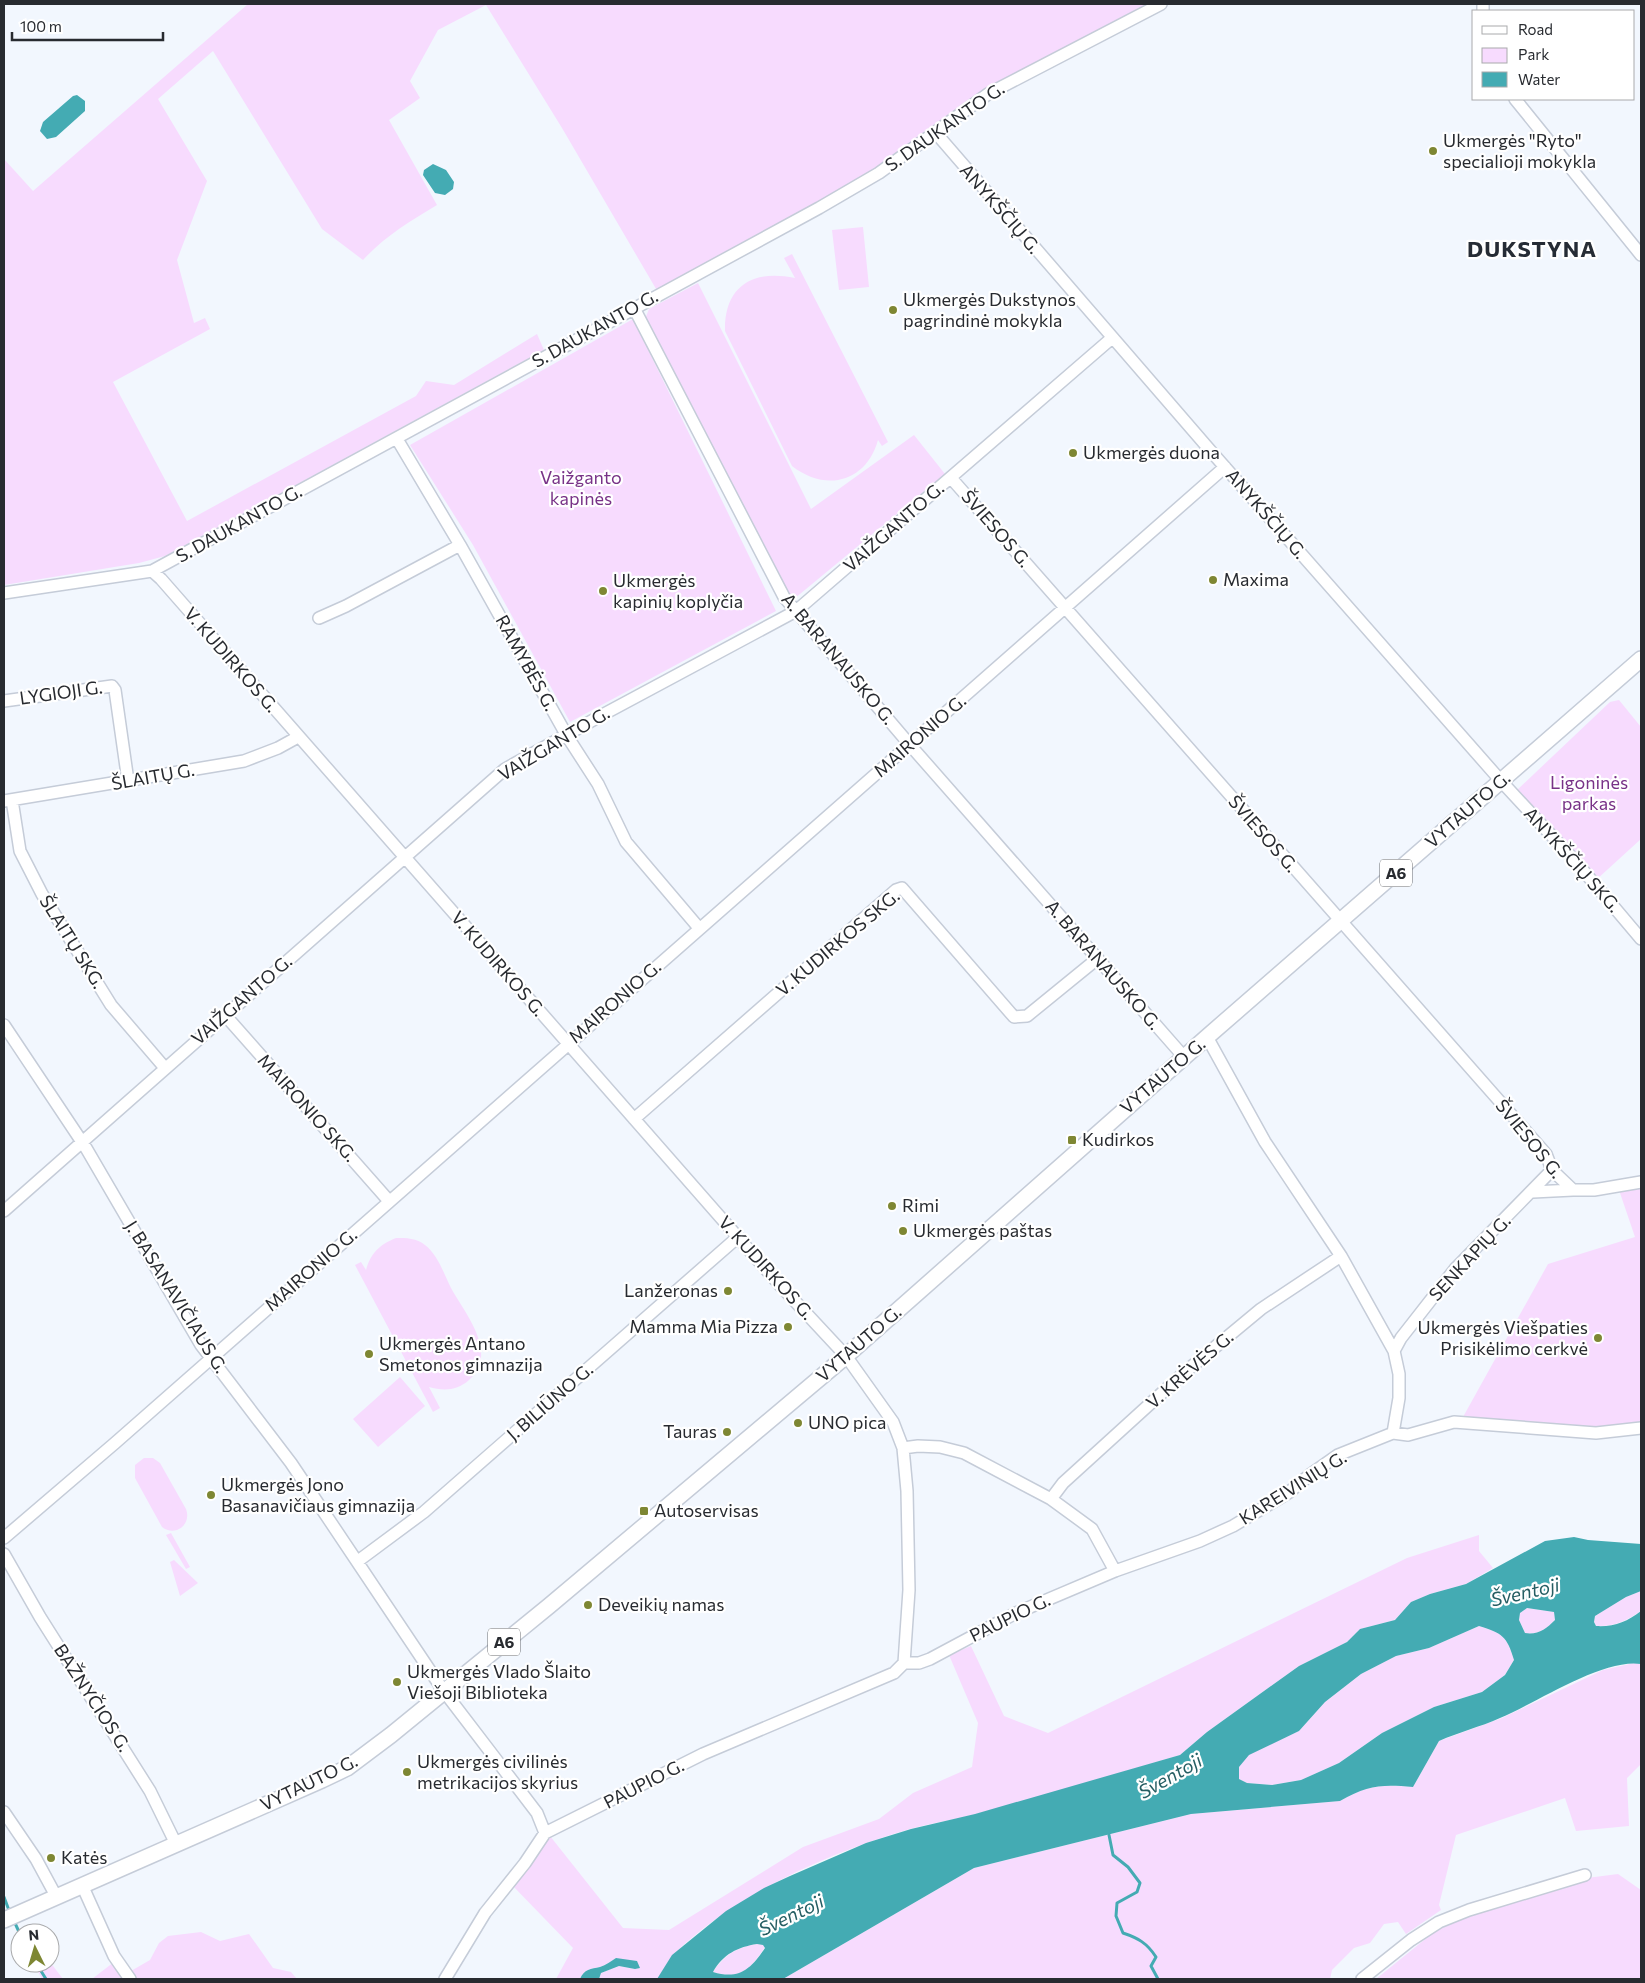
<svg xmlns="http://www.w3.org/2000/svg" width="1645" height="1983" viewBox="0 0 1645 1983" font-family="Commissioner,sans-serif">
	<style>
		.green { fill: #f7dbfe }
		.water { fill: #44abb3; fill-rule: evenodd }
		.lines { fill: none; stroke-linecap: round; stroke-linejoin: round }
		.stream { stroke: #44abb3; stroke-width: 3 }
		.minor-casing { stroke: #c5ccd8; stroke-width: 14 }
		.major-casing { stroke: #c5ccd8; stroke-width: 18 }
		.minor { stroke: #fff; stroke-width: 11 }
		.major { stroke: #fff; stroke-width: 15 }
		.poi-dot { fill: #7e8733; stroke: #fff; stroke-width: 2 }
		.labels { text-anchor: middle; stroke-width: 4.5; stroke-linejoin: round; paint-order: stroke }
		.shield { fill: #fff; stroke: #686b6e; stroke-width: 1 }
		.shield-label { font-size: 16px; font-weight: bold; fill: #282b30 }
		.street-label { font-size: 18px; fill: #282b30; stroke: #fff }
		.poi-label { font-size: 18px; fill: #282b30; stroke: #fff; text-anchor: start }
		.park-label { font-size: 18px; fill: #783287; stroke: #fff }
		.water-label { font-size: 19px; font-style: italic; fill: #255e63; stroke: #fff }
		.district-label { font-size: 22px; font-weight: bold; letter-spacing: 1px; fill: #262c35; stroke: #fff }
	</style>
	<rect width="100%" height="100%" fill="#f2f7fe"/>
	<path class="green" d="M248,4H1161L988,94L879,173L659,294L562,128L486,5L438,30L410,81L420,98L389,120L437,205C410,221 384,237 363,260L322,229L213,51L158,99L207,181L177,260L194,323L205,318L210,329L113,382L187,521L416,396L426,381L454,385L537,334L544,350L165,556L139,563L4,585V159L33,191Z
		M863,227L869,287L839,290L832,230Z
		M792,254L888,442L882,446L878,440C866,483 825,492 792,466L725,331C724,286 753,269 795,278L784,258Z
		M698,283L811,509L914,435L945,474L794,599L786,588L645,319L649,309Z
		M633,319L776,611L570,722L473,545L410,445Z
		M1619,700L1641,727V839L1596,880L1516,791L1610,702Z
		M1641,1185V1424L1595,1430L1463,1417L1548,1264L1635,1237L1619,1190Z
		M396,1238C406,1238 417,1238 425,1245C438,1255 444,1274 451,1288C466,1315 499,1353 469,1380C457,1391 443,1391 429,1387L440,1408L433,1412L355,1265L361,1262L366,1270C371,1253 379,1245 396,1238Z
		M400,1377L425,1406L378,1447L353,1419Z
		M144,1458H153L160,1463L186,1509C192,1525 175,1537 162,1527L135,1478V1465Z
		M171,1533L190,1567L186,1569L166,1535Z
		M1479,1535V1551L1493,1568L1466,1584L1430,1594L1411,1602L1395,1620L1360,1629L1347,1642L1299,1666L1207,1732L1180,1755C1112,1775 1045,1796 976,1814C954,1820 931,1823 910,1829C828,1853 735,1894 674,1954C667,1961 663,1972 657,1979H599L601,1973L619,1966L635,1969L616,1958C611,1961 606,1965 600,1967C591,1969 584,1969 580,1979H556L573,1948L512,1885L550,1836L623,1928L669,1930L803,1847L879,1819L913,1793L972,1767L978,1723L949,1655L971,1646L1004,1716L1048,1733L1407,1558Z
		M174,1560L198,1583L180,1596L170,1562Z
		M1641,1591V1611C1626,1621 1614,1627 1596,1626L1594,1622L1595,1616L1626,1597Z
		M1527,1608L1554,1612L1555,1620C1546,1629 1538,1635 1525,1633L1519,1620L1520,1613Z
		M1479,1626C1502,1633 1507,1636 1514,1660L1505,1675L1482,1692L1434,1707L1382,1733L1339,1763L1301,1780L1272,1785L1247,1783L1239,1779V1767L1249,1754L1299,1731L1325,1702L1361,1674L1396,1656L1429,1648Z
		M1634,1663L1641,1664V1764L1627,1778L1629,1826L1576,1831L1565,1798L1456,1835L1439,1905L1441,1910L1406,1934L1398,1922L1384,1924L1370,1943L1354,1948L1332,1970L1330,1979H783L974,1868L1191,1814L1340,1801C1368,1785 1382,1784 1413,1787L1439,1741L1502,1718L1603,1670Z
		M1618,1874L1641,1890V1979H1376L1434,1932L1470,1915L1587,1878Z
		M201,1932L220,1941L249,1934L273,1968L291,1972L297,1979H92L114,1962L124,1975L150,1960L159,1943L168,1936Z
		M757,1944L763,1945L765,1947C750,1970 740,1980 713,1972C724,1955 737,1947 757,1944Z
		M50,1962L63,1979H42L33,1963Z"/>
	<path class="water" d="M77,95L85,101V111L56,137L47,139L40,131L43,122L73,96Z
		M433,164L446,170L454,182L453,189L445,195L435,193L423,175L424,170Z
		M1574,1537L1588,1540L1641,1544V1591L1626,1597L1595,1616L1594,1622L1596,1626C1614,1627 1627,1622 1641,1611V1664C1603,1658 1536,1703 1500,1718C1480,1727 1459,1732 1439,1741L1413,1787C1382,1784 1368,1785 1340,1801L1191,1814L974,1868L783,1979H657L672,1955L726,1911L764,1888L790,1876L866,1843L911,1829L975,1814L1180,1755L1207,1732L1299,1666L1347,1642L1360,1629L1395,1620L1411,1602L1430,1594L1466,1584L1545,1541ZM1527,1608L1554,1612L1555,1620C1546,1629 1538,1635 1525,1633L1519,1620L1520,1613ZM1479,1626C1502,1633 1507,1636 1514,1660L1505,1675L1482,1692L1434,1707L1382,1733L1339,1763L1301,1780L1272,1785L1247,1783L1239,1779V1767L1249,1755L1299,1731L1325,1702L1361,1674L1396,1656L1429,1648ZM757,1944L763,1945L765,1948C751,1969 739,1980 713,1972C723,1954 738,1947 757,1944Z
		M616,1958L637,1961L640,1968L635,1969L619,1966L601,1973L599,1979H580C584,1969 591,1969 600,1967C606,1965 611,1961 616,1958Z"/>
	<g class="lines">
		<path class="stream" d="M1109,1835L1113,1855L1128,1867L1140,1883L1137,1892L1117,1903L1116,1916L1123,1933C1138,1938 1147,1943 1156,1957L1151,1966L1158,1979
			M4,1897L10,1913
			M14,1921L20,1934
			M36,1963L46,1979"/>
		<g class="minor-casing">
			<path id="minor" d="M1483,4V11
				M1515,99L1641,255
				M935,132L1209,449L1501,781L1576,862L1641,939
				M634,308L784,597L910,745L1184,1057
				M397,439L460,545L567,736L598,784L626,842L699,928
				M951,478L1546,1154L1552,1170L1573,1190H1594L1641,1182
				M152,571L161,579L778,1283L846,1356L893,1422L903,1448L907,1491L909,1590L904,1663
				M4,593L152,571L819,208L879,173L988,94L1161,4
				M319,618L346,606L460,545
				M4,701L112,686L115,690L128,781
				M12,800L20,851L42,894L111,1005L165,1068
				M4,801L244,761L278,748L298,737
				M225,1015L389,1201
				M4,1025L86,1148L201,1345L291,1463L443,1690L537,1813L545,1833
				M1207,1037L1265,1142L1341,1256L1394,1351L1399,1374V1398L1393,1433
				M634,1119L896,890L902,888L1014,1017L1027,1016L1097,959
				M1533,1192L1573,1190
				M4,1211L505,769L604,714L796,611L1112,338
				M1394,1351L1401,1338L1455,1269L1552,1170
				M903,1448L918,1446L940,1447L964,1453L1051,1499L1092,1529L1115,1571
				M1051,1499L1063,1483L1185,1372L1261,1309L1341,1256
				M4,1538L115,1443L1225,467
				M4,1554L40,1617L150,1791L176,1844
				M358,1561L424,1512L738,1237
				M4,1812L36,1859L56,1896
				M82,1885L114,1956L130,1979
				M445,1979L485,1913L525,1863L545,1833L703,1754L894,1673L904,1663H919L930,1659L1016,1613L1115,1571L1200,1541L1233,1526L1288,1493L1311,1474L1338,1455L1393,1433L1408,1435L1454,1422L1596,1433L1641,1428
				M1362,1979L1411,1940L1439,1922L1469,1910L1585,1875"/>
		</g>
		<g class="major-casing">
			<path id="major" d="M4,1920L322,1780L347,1768L391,1735L549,1606L846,1356L1207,1037L1641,659"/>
		</g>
		<use href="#minor" class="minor"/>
		<use href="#major" class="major"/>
	</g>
	<g class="poi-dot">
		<circle cx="1433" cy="151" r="5"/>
		<circle cx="893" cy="310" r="5"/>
		<circle cx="1073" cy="453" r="5"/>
		<circle cx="1213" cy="580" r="5"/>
		<circle cx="603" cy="591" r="5"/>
		<rect x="1067" y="1135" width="10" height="10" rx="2.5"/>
		<circle cx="892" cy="1206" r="5"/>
		<circle cx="903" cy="1231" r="5"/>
		<circle cx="728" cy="1291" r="5"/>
		<circle cx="788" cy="1327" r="5"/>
		<circle cx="1598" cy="1338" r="5"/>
		<circle cx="369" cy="1354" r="5"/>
		<circle cx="798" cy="1423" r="5"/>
		<circle cx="727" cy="1432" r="5"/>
		<circle cx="211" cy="1495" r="5"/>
		<rect x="639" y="1506" width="10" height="10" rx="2.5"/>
		<circle cx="588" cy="1605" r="5"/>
		<circle cx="397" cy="1682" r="5"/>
		<circle cx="407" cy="1772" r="5"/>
		<circle cx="51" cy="1858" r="5"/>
	</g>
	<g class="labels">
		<g class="shield">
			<rect x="1380" y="859.5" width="32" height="27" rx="4"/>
			<rect x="488" y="1628.5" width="32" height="27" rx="4"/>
		</g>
		<g class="shield-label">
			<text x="1396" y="879">A6</text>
			<text x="504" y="1648">A6</text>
		</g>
		<g class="street-label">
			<text transform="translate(945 127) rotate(-35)" y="6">S. DAUKANTO G.</text>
			<text transform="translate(1000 209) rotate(49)" y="6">ANYKŠČIŲ G.</text>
			<text transform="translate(595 329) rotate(-29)" y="6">S. DAUKANTO G.</text>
			<text transform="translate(1266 514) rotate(49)" y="6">ANYKŠČIŲ G.</text>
			<text transform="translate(239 524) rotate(-29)" y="6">S. DAUKANTO G.</text>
			<text transform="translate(894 527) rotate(-41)" y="6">VAIŽGANTO G.</text>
			<text transform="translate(996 529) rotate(49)" y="6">ŠVIESOS G.</text>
			<text transform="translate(838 659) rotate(50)" y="6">A. BARANAUSKO G.</text>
			<text transform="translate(231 660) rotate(49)" y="6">V. KUDIRKOS G.</text>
			<text transform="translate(526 663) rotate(61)" y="6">RAMYBĖS G.</text>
			<text transform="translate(61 693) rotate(-8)" y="6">LYGIOJI G.</text>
			<text transform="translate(920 736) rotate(-41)" y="6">MAIRONIO G.</text>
			<text transform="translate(554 744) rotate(-31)" y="6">VAIŽGANTO G.</text>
			<text transform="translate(153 777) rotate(-10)" y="6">ŠLAITŲ G.</text>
			<text transform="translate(1468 810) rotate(-41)" y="6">VYTAUTO G.</text>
			<text transform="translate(1263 834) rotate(49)" y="6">ŠVIESOS G.</text>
			<text transform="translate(1572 860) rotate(48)" y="6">ANYKŠČIŲ SKG.</text>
			<text transform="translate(72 942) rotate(58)" y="6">ŠLAITŲ SKG.</text>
			<text transform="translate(838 943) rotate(-40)" y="6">V. KUDIRKOS SKG.</text>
			<text transform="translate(498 964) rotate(49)" y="6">V. KUDIRKOS G.</text>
			<text transform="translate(1103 965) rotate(49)" y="6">A. BARANAUSKO G.</text>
			<text transform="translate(242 1000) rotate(-41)" y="6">VAIŽGANTO G.</text>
			<text transform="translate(615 1002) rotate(-41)" y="6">MAIRONIO G.</text>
			<text transform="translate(1163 1076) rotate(-41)" y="6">VYTAUTO G.</text>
			<text transform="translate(307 1108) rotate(48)" y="6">MAIRONIO SKG.</text>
			<text transform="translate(1529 1139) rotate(51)" y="6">ŠVIESOS G.</text>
			<text transform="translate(1470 1258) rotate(-47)" y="6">SENKAPIŲ G.</text>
			<text transform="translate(766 1268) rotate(48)" y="6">V. KUDIRKOS G.</text>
			<text transform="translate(311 1270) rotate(-41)" y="6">MAIRONIO G.</text>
			<text transform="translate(176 1297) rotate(58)" y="6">J. BASANAVIČIAUS G.</text>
			<text transform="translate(859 1344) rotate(-41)" y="6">VYTAUTO G.</text>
			<text transform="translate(1190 1370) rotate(-41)" y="6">V. KRĖVĖS G.</text>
			<text transform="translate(550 1402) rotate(-41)" y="6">J. BILIŪNO G.</text>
			<text transform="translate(1293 1488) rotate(-32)" y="6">KAREIVINIŲ G.</text>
			<text transform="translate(1010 1618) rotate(-26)" y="6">PAUPIO G.</text>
			<text transform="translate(92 1698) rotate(57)" y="6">BAŽNYČIOS G.</text>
			<text transform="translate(309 1783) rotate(-26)" y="6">VYTAUTO G.</text>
			<text transform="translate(644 1784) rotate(-27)" y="6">PAUPIO G.</text>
		</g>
		<g class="poi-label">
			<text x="1443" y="147">Ukmergės "Ryto"<tspan x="1443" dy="21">specialioji mokykla</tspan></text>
			<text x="903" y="306">Ukmergės Dukstynos<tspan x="903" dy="21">pagrindinė mokykla</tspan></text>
			<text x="1083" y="459">Ukmergės duona</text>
			<text x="1223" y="586">Maxima</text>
			<text x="613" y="587">Ukmergės<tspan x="613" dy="21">kapinių koplyčia</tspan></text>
			<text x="1082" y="1146">Kudirkos</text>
			<text x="902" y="1212">Rimi</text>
			<text x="913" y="1237">Ukmergės paštas</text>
			<text x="718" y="1297" text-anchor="end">Lanžeronas</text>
			<text x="778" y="1333" text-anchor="end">Mamma Mia Pizza</text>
			<text x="1588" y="1334" text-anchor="end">Ukmergės Viešpaties<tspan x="1588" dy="21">Prisikėlimo cerkvė</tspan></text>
			<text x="379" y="1350">Ukmergės Antano<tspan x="379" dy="21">Smetonos gimnazija</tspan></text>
			<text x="808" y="1429">UNO pica</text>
			<text x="717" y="1438" text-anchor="end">Tauras</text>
			<text x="221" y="1491">Ukmergės Jono<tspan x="221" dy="21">Basanavičiaus gimnazija</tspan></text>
			<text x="654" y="1517">Autoservisas</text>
			<text x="598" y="1611">Deveikių namas</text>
			<text x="407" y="1678">Ukmergės Vlado Šlaito<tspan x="407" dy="21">Viešoji Biblioteka</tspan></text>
			<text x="417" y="1768">Ukmergės civilinės<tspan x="417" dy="21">metrikacijos skyrius</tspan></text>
			<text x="61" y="1864">Katės</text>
		</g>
		<g class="park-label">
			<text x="581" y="484">Vaižganto<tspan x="581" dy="21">kapinės</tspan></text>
			<text x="1589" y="789">Ligoninės<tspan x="1589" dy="21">parkas</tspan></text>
		</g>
		<g class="water-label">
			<text transform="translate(1525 1592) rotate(-13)" y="7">Šventoji</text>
			<text transform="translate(1170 1776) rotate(-30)" y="7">Šventoji</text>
			<text transform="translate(791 1915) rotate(-26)" y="7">Šventoji</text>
		</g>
		<g class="district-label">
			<text x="1532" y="257">DUKSTYNA</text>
		</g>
	</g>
	<rect width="1645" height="1983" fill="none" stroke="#282b30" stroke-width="10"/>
	<rect x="1472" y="10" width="162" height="90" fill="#ffffff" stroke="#a9aaac"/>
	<rect x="1482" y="26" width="25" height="8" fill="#ffffff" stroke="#a9aaac"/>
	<text x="1518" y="35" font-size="15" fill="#282b30">Road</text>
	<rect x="1482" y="48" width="25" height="15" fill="#f7dbfe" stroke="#a9aaac"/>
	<text x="1518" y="60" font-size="15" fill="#282b30">Park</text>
	<rect x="1482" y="72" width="25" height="15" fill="#44abb3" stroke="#a9aaac"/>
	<text x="1518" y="85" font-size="15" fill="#282b30">Water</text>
	<g transform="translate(35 1948) rotate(355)"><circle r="24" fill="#ffffff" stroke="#a9aaac"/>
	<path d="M0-4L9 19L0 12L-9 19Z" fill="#7e8733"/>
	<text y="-8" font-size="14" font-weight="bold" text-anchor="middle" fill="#282b30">N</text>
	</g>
	<path d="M12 32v8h151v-8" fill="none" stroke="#282b30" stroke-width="2.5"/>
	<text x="20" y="32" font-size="15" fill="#282b30" stroke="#ffffff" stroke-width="4" paint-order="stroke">100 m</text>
</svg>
